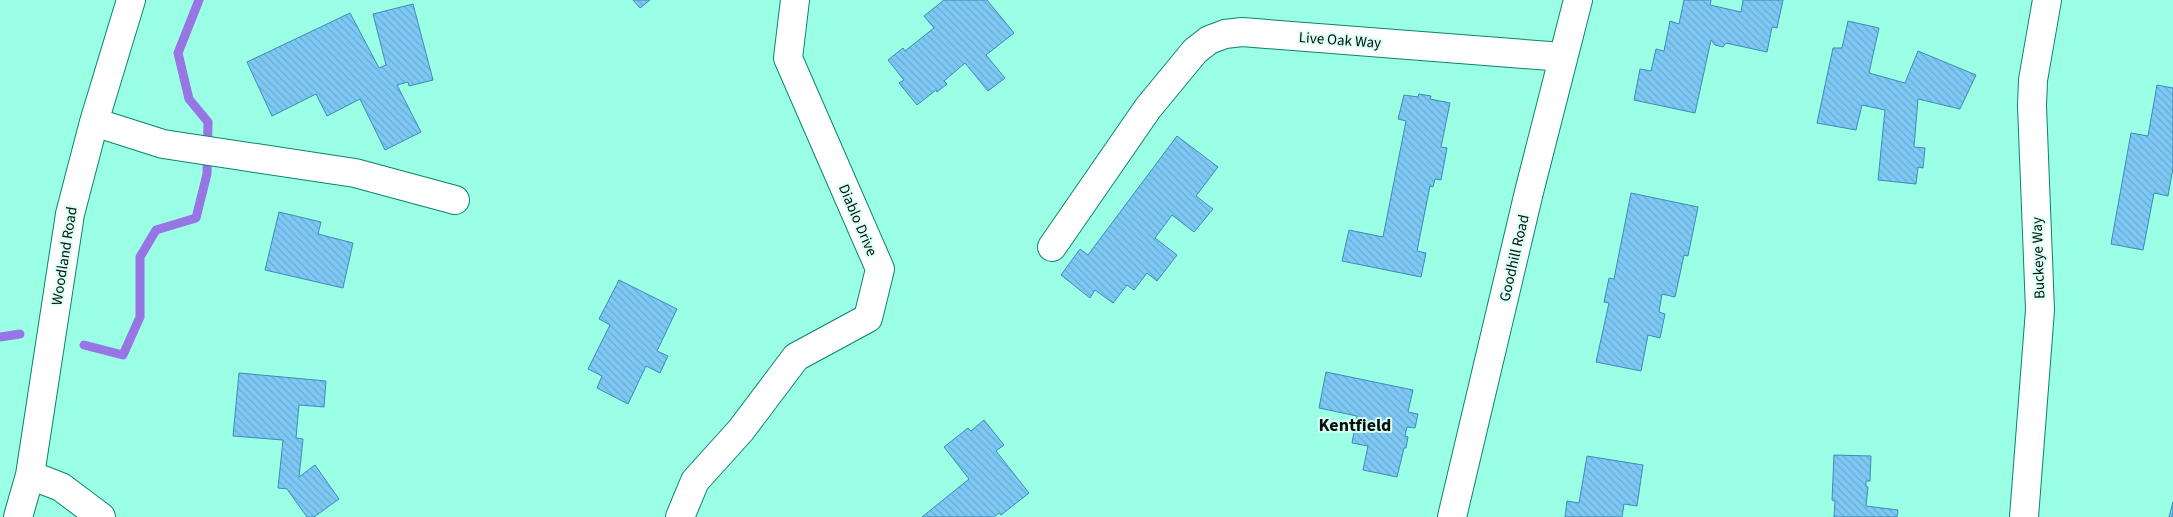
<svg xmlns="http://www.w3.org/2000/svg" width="2173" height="517" viewBox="0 0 2173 517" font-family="'Source Sans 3',sans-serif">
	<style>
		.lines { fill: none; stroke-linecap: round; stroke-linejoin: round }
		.stream { stroke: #9875e4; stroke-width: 9 }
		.building { fill: url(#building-back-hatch); stroke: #3d8bb7 }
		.minor-casing { stroke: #08846f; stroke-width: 30 }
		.minor { stroke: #fff; stroke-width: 28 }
		.labels { text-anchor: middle; stroke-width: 4; stroke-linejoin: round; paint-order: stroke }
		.street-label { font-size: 15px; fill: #00110c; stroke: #dafff4 }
		.quarter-label { font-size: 18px; font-weight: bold; fill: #00110c; stroke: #dafff4 }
	</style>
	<defs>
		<pattern id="building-back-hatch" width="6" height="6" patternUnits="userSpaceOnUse" patternTransform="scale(1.25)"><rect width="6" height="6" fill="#7dc8f4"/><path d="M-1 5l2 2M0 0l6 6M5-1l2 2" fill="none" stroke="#6aabd0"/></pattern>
	</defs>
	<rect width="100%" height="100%" fill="#9bffe6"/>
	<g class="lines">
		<path class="stream" d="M0,337L20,334
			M84,345L123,355L140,317V257L156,230L196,218L207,174L208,122L189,99L178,53L199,0"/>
	</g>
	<path class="building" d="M633,0H650L640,8Z
		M944,0H987L1014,33L986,55L1005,78L988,91L965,63L944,81L947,84L937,92L936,90L917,105L899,83L904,80L888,60L903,48L905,51L934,28L924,16Z
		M1684,0H1711L1710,5L1741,12L1743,0H1783L1777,28L1772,27L1767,52L1726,43L1723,47L1715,45L1711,40L1695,113L1634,100L1640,69L1651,71L1656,49L1664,51L1670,21L1679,24Z
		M413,4L433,80L409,86L408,82L397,85L421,132L385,150L360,99L327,116L316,94L272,116L247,62L350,13L379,68L386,65L373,14Z
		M1848,21L1879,28L1869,73L1905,83L1918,51L1976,75L1960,109L1918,99L1914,147L1925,148L1923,168L1918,167L1916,184L1878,180L1885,110L1862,105L1856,130L1817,123L1833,48H1842Z
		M2157,85L2173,88V168L2168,196L2154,193L2143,250L2111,244L2131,133L2148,136Z
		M1419,94L1431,96L1430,99L1450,103L1441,147L1447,148L1441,180L1435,179L1433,187L1430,186L1417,251L1426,253L1421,277L1342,261L1349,230L1383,237L1406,121L1398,119L1404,95L1418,97Z
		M1177,136L1218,167L1196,196L1213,209L1194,232L1172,215L1155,238L1177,255L1157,281L1147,273L1134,290L1127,285L1113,303L1095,290L1090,298L1061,275L1080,249L1088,255Z
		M1631,193L1698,207L1688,256L1684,255L1675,297L1662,294L1659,312L1665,314L1660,338L1648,335L1641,371L1596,362L1609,303L1604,302L1609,278L1614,279Z
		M279,212L321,222L318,234L353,243L343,288L265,270Z
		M619,280L677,309L657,351L668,356L660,373L646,366L628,404L597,388L602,376L588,369L610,325L599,319Z
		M1326,372L1413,390L1408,412L1418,414L1415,428L1407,427L1405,436L1408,437L1406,448H1404L1397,477L1363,470L1368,446L1352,443L1357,416L1319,408Z
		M239,373L326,381L324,407L299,405L296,438L303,439L299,477L315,465L339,499L314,517H307L287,489L278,488L283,440L233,436Z
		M984,420L1004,445L996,451L1029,493L1001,515L999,513L994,517H922L969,479L944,447L968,428L971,431Z
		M1834,455L1871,456L1870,481H1866V486L1868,487L1866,506L1898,510L1897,517H1834L1835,501L1832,500Z
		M1587,456L1643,465L1637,506L1624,504L1622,517H1565L1567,501L1579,503Z
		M2173,502V517H2169Z"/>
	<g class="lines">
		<g class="minor-casing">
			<path id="minor" d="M94,122L163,144L355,173L455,200
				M1052,247L1148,108L1195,51L1209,40L1225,34L1242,32L1563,57
				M30,475L61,487L101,517
				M18,517L30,475L70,214L94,122L131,0
				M680,517L695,481L741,430L796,357L868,318L880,269L788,58L795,0
				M1452,517L1529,192L1578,0
				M2024,517L2040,310L2032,106L2033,80L2047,0"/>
		</g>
		<use href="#minor" class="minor"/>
	</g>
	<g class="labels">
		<g class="street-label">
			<text transform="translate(1340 40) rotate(4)" y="5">Live Oak Way</text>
			<text transform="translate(858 220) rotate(67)" y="5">Diablo Drive</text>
			<text transform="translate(64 256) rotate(-81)" y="5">Woodland Road</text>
			<text transform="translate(1514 258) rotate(-77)" y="5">Goodhill Road</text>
			<text transform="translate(2038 258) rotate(-92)" y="5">Buckeye Way</text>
		</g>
		<g class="quarter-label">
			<text x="1355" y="431">Kentfield</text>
		</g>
	</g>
</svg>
